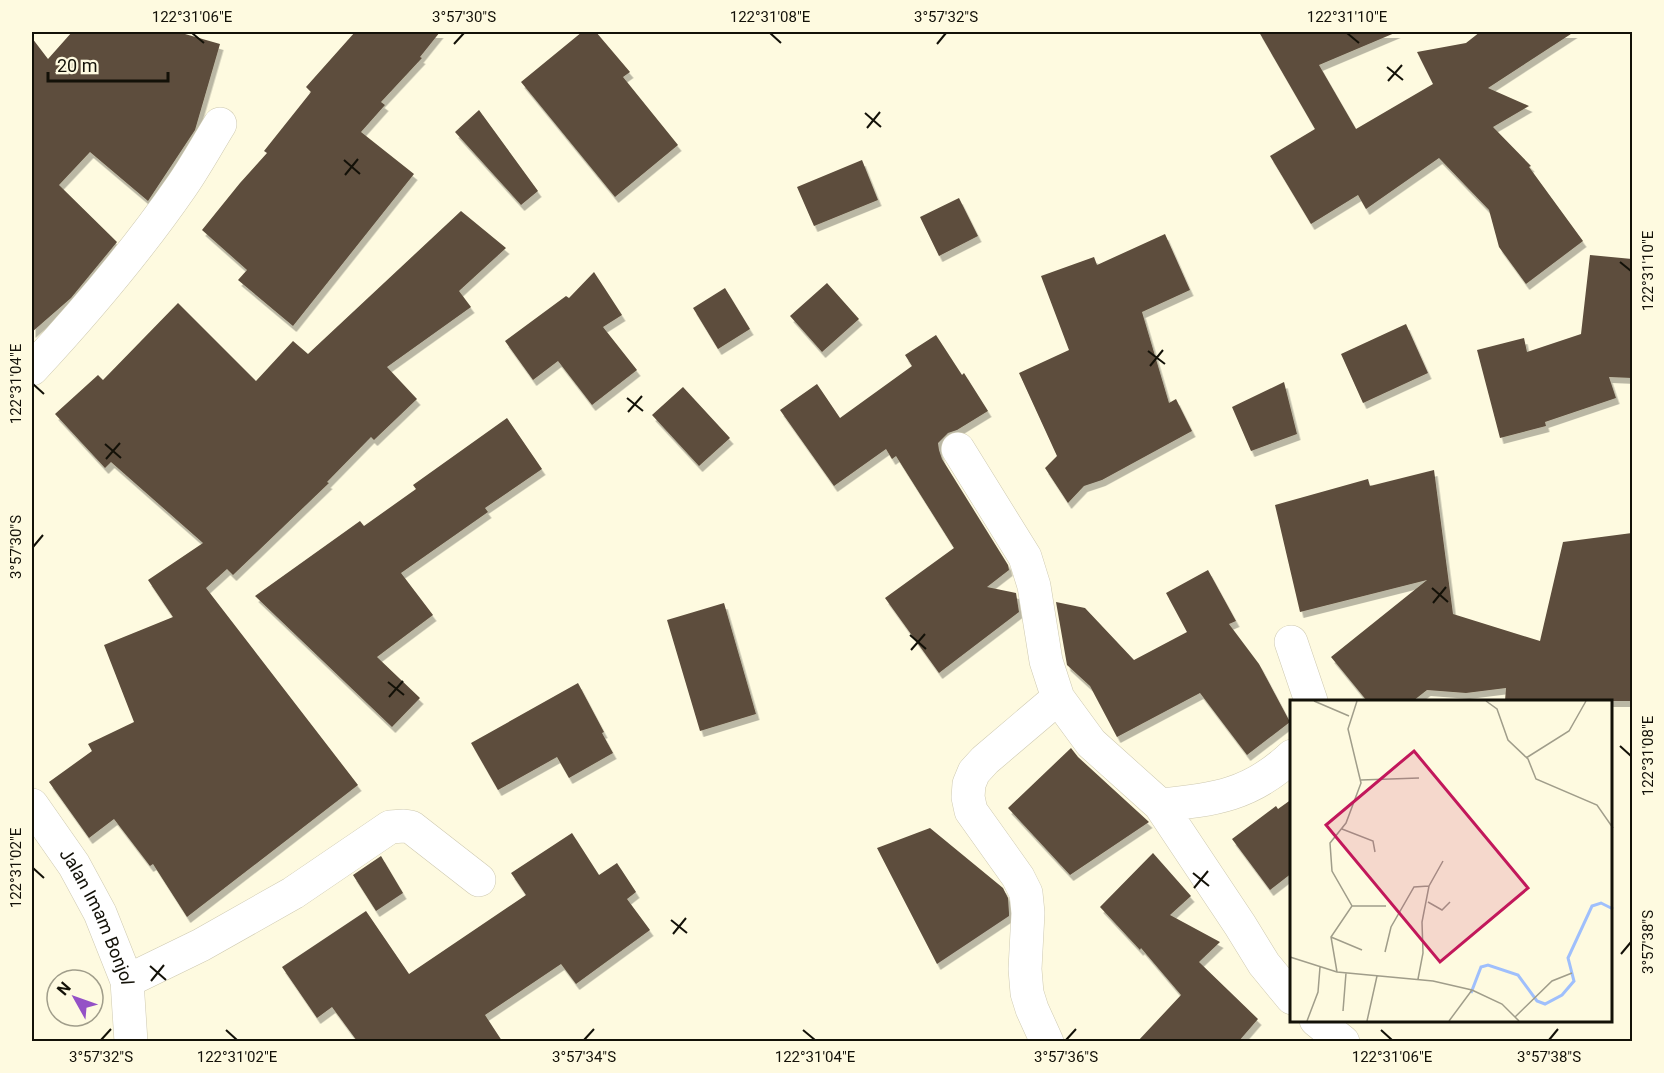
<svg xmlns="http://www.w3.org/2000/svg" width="1664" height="1073" viewBox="0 0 1664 1073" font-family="Roboto,sans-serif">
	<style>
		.building { fill: #5d4d3c; filter: url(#shadow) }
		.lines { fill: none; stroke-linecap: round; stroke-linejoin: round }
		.minor-casing { stroke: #cec9b0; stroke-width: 34 }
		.major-casing { stroke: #cec9b0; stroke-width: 34 }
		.minor { stroke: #fff; stroke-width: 33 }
		.major { stroke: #fff; stroke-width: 33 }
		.ticks { fill: none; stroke: #131108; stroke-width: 2 }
		.labels { text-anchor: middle; stroke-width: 6; stroke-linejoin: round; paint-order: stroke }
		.street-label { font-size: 18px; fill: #131108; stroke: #fefae0 }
		.inset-river { fill: none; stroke: #9fbffc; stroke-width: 3 }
		.inset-road { fill: none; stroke: #a09d8a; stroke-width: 1.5 }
		.view { fill: #c2185b; fill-opacity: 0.15; stroke: #c2185b; stroke-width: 3 }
		.inset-edge { fill: none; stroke: #131108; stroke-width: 3 }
		.neatline { fill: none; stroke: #131108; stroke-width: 2 }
		.ticks-label { font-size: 15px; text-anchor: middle; fill: #131108 }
	</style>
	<defs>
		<filter id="shadow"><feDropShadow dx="3.5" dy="6" stdDeviation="0" flood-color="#0004"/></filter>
	</defs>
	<rect width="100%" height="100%" fill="#fefae0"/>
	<path class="building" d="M72,32H178L220,44L195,130L148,201L90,152L59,185L117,242L71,298L32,332V38L48,59Z
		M355,32H440L420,57L422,58L381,102L385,105L361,132L414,174L293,326L238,280L247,270L202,230L240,183L267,153L264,151L311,92L306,87Z
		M582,32H596L630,72L623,77L678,145L615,197L521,82Z
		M1259,32H1397L1319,65L1356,129L1433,84L1417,52L1466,43L1480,32H1574L1488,88L1529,106L1493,127L1531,166L1529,167L1583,241L1526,284L1499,247L1489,210L1439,158L1366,209L1358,195L1311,224L1270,156L1315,129Z
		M479,110L538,191L521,205L455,132Z
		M862,160L878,200L814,226L797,187Z
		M959,198L978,236L939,256L920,217Z
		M461,211L506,248L459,291L471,307L387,367L417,399L374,440L371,437L327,482L329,483L233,575L227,569L206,588L358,785L187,917L153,864L150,866L114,819L89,838L49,782L92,751L88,744L134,722L104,645L173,617L148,580L203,543L111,462L105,468L55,414L98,375L103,380L178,303L256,381L293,341L308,354Z
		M1165,234L1190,290L1142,312L1169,403L1176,399L1192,431L1102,480L1084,486L1068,503L1045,468L1057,456L1019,373L1069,350L1041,276L1094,257L1097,265Z
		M1590,255L1632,259V378L1609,377L1616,398L1545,422L1546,426L1500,438L1477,350L1524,338L1527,352L1581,334Z
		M594,272L622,315L603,327L637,370L592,405L558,361L533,380L505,341L566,296L569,298Z
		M827,283L859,319L822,352L790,316Z
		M725,288L750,329L718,349L693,308Z
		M1406,324L1428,373L1363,403L1341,354Z
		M936,335L962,375L964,373L988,411L957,430L948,433L938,443L939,450L942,459L1008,565L1009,570L987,587L1016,593L1019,612L939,673L885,598L954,548L896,456L892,459L886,449L834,486L780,410L817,384L840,418L912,366L905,355Z
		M1284,382L1297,434L1251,451L1232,407Z
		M683,387L730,438L699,466L652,415Z
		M507,418L542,469L485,508L488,512L401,573L433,615L377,657L420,698L392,727L255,596L360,521L364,526L416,489L413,485Z
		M1434,470L1453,614L1540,641L1563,542L1632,533V701H1505L1506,688L1466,693L1427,690L1413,701H1367L1331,657L1427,580L1300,612L1275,505L1368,479L1370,486Z
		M1208,570L1236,621L1229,624L1259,664L1290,722L1247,755L1200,693L1117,737L1090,686L1067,665L1056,602L1085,608L1134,660L1187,632L1166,593Z
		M724,603L756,714L700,731L667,620Z
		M578,683L604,732L602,733L613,753L569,778L557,757L498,790L471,743Z
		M1071,748L1078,757L1149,822L1070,875L1008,808Z
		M1292,799V873L1270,890L1232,839L1276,806L1278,809Z
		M930,828L1003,888L1008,898L1009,913V916L937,964L877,848Z
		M572,833L599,875L617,863L636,892L627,899L650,930L576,984L561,964L485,1015L502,1041H357L332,1007L317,1018L282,967L366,911L409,974L526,895L511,873Z
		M1153,853L1191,896L1170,915L1220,942L1199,962L1258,1019L1239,1041H1138L1181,995L1141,948L1140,950L1100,907Z
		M381,856L403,893L376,911L353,875Z"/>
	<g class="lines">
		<g class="minor-casing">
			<path id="minor" d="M32,369C85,312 136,252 181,187C195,167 207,145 220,124
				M958,449L1025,557L1034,586L1046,661L1058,698L1091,743L1160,805L1240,925L1264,964L1292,998
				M1291,642L1311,701
				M1160,805C1214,800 1251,795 1292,756
				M127,981L201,945L293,893L390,827L404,826L411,827L479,880
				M1316,1020L1343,1042
				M1047,1042L1032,1009L1027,993L1025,969L1028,913L1026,893L1018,877L971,811L968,797L969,784L974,772L985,760L1058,698"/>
		</g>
		<g class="major-casing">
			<g id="major">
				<path id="s1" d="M32,805L74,865L100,913L127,981L131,1042"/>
			</g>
		</g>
		<use href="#minor" class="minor"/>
		<use href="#major" class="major"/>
	</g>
	<path class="ticks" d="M192,33L204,43M770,33L781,43M1347,33L1359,43M454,44L464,33M937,44L946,33M1387,67L1403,80M1388,81L1402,65M865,113L881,127M867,128L880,112M344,160L360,174M345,175L358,159M1620,262L1631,271M1148,351L1165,364M1150,366L1163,350M33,384L44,394M627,398L643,411M628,412L642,396M105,444L121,458M106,459L120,443M33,547L43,535M1432,588L1448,602M1433,603L1446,587M910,635L926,649M911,650L925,634M388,682L404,695M389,697L403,681M1620,746L1631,756M33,868L44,878M1193,873L1209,886M1194,888L1208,871M671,920L687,933M673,934L686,918M1621,954L1631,942M150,966L166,980M151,981L164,965M226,1030L237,1040M803,1030L815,1040M1381,1030L1392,1040M101,1040L111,1029M584,1040L594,1029M1066,1040L1076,1029M1549,1040L1558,1029"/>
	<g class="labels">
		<g class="street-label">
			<text dy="6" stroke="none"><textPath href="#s1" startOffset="130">Jalan Imam Bonjol</textPath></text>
		</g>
	</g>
	<g transform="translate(1290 700)">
		<rect width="322" height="322" fill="#fefae0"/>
		<path class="inset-river" d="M181,293L191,267L198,265L228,275L247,301L255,304L272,295L284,281L278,258L302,206L311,203L323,209"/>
		<path class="inset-road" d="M24,1L59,16M196,1L207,9L218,40L238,59L246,79L307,105L323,128M236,58L279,31L296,1M71,80L129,78M52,129L83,141L85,152M138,202L152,210L160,202M62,206H96M41,237L72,250M95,252L101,227L124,187L139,186M0,257L47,272L143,281L182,290L212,304L229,321M47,272L41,237L62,206L42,171L40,143L56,123L71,83L58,29L67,1M128,279L133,253L132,222L139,186L153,161M53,311L56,273M225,317L262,281L282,273M17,321L28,292L30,267M77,321L87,276M159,321L182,290"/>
		<path class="view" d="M124,51L238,188L150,262L36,125Z"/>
		<rect width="322" height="322" class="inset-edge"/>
	</g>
	<rect width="1664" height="1073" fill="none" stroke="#fefae0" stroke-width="66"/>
	<g transform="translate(75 998) rotate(310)"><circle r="28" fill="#fefae0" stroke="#a09d8a" stroke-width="1.5"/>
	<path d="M0-4.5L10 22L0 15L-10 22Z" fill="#9451c6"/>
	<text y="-9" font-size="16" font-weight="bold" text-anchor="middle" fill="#131108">N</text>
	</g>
	<path d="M48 72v9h120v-9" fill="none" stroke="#131108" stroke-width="3"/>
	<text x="57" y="72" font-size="18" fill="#131108" stroke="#fefae0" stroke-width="4.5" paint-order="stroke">20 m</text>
	<rect x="33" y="33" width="1598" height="1007" class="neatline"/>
	<g class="ticks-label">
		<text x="192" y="22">122°31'06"E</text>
		<text x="464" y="22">3°57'30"S</text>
		<text x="770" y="22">122°31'08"E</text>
		<text x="946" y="22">3°57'32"S</text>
		<text x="1347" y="22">122°31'10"E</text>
		<text transform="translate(1648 271) rotate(-90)" y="5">122°31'10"E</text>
		<text transform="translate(16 384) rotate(-90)" y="5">122°31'04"E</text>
		<text transform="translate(16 547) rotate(-90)" y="5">3°57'30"S</text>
		<text transform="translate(1648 756) rotate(-90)" y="5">122°31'08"E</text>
		<text transform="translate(16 868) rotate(-90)" y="5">122°31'02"E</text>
		<text transform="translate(1648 942) rotate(-90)" y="5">3°57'38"S</text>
		<text x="101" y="1062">3°57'32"S</text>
		<text x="237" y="1062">122°31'02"E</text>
		<text x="584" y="1062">3°57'34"S</text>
		<text x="815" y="1062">122°31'04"E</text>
		<text x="1066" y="1062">3°57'36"S</text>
		<text x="1392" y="1062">122°31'06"E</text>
		<text x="1549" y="1062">3°57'38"S</text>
	</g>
</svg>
